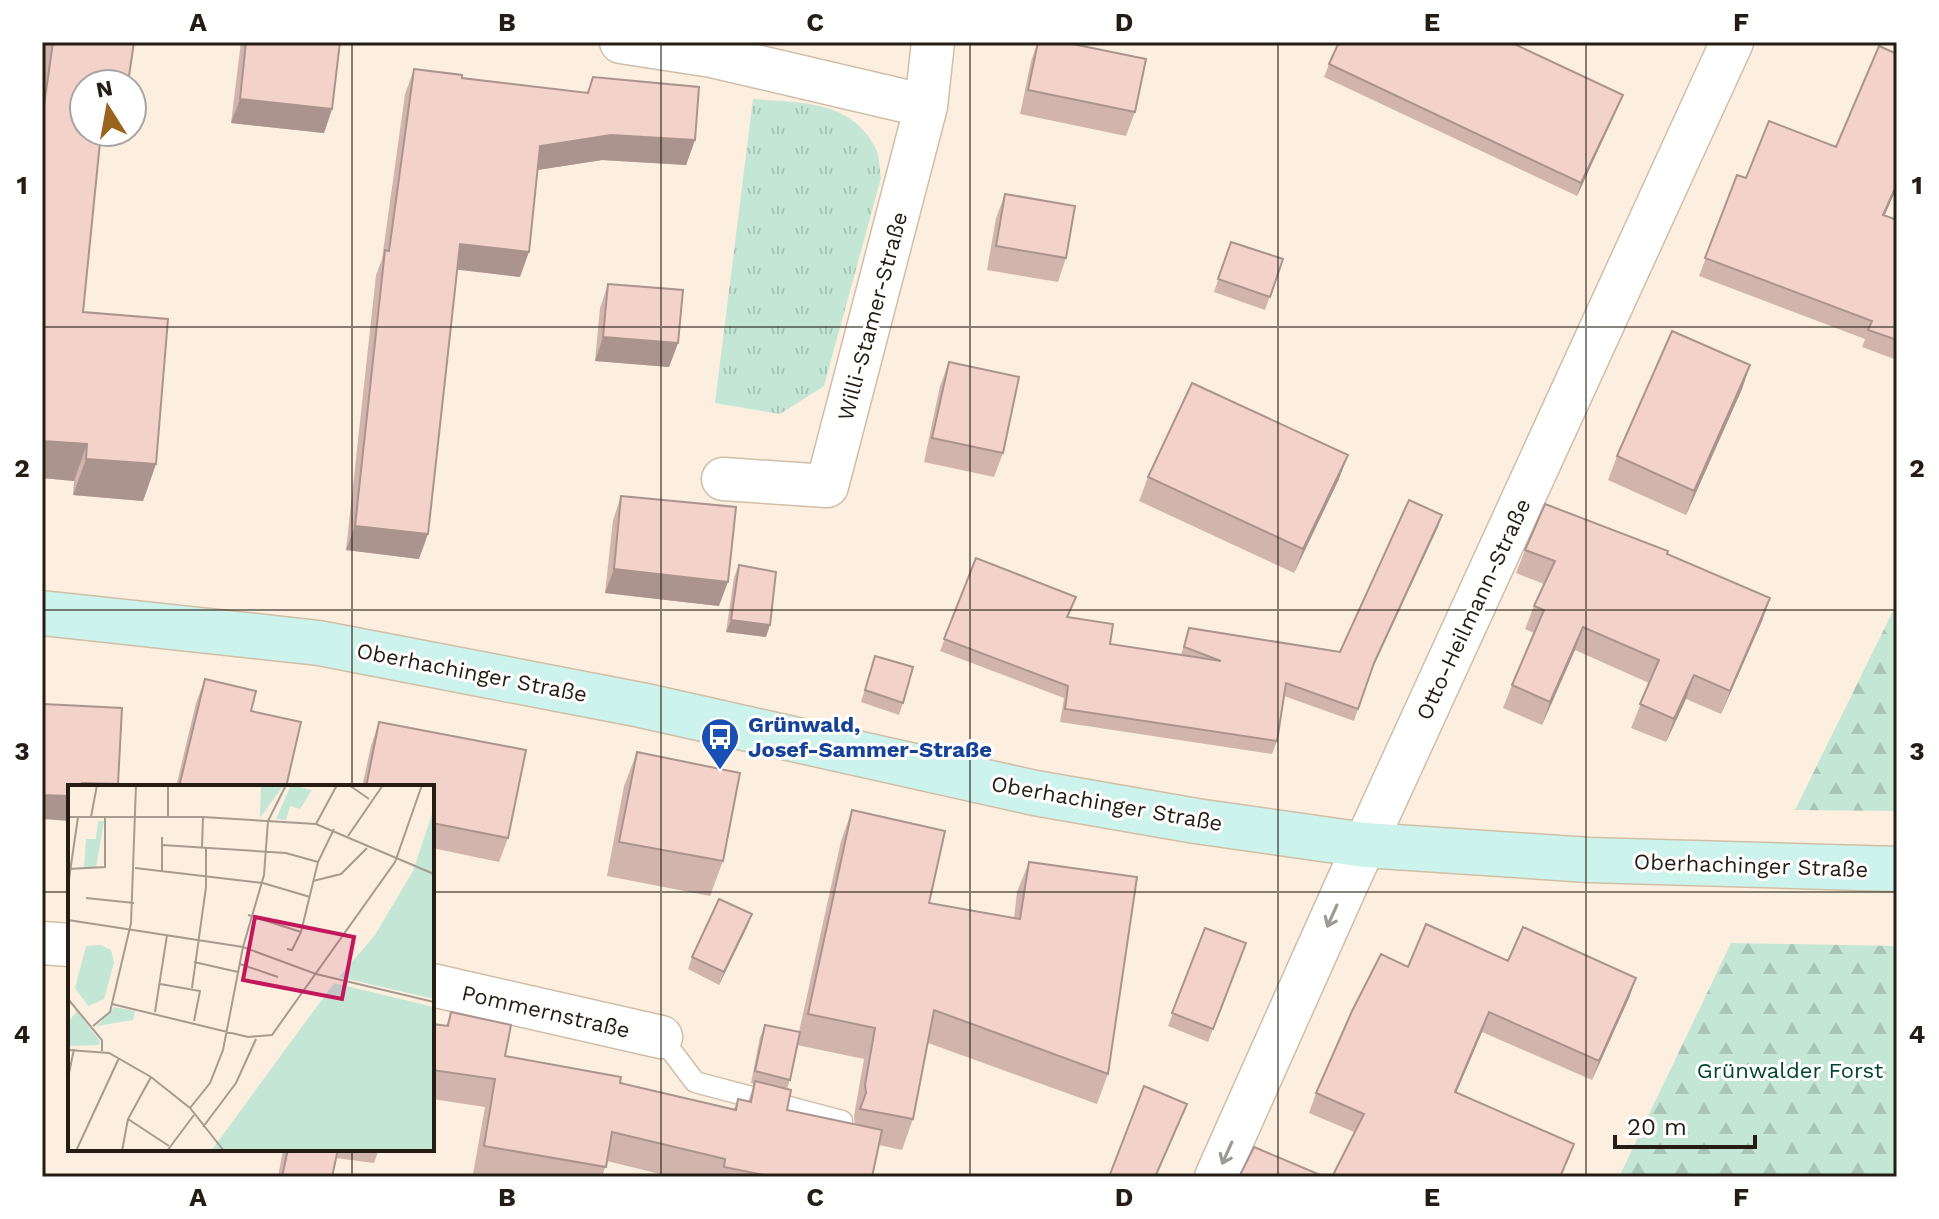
<svg xmlns="http://www.w3.org/2000/svg" width="1939" height="1219" viewBox="0 0 1939 1219" font-family="'Work Sans',sans-serif">
	<style>
		.grass { fill: url(#grass-tufts) }
		.forest { fill: url(#forest-firs) }
		.lines { fill: none; stroke-linecap: round; stroke-linejoin: round }
		.lane-casing { stroke: #d2bea6; stroke-width: 23 }
		.street-casing { stroke: #d2bea6; stroke-width: 45 }
		.secondary-casing { stroke: #d2bea6; stroke-width: 47 }
		.lane { stroke: #fff; stroke-width: 20 }
		.street { stroke: #fff; stroke-width: 42 }
		.secondary { stroke: #cdf4ec; stroke-width: 44 }
		.wall { fill: #d1b5ad; fill-rule: evenodd }
		.shaded-wall { fill: #aa948d }
		.building { fill: #f3d3c9; stroke: #aa948d; stroke-width: 2 }
		.oneway { stroke: #9d9995 }
		.grid { fill: none; stroke: #251d14; stroke-width: 2; stroke-opacity: 0.55 }
		.labels { text-anchor: middle; stroke-width: 6; stroke-linejoin: round; paint-order: stroke }
		.street-label { font-size: 22px; fill: #251d14; stroke: #fff }
		.transit-label { font-size: 22px; font-weight: bold; fill: #164399; stroke: #fff; text-anchor: start }
		.park-label { font-size: 22px; fill: #00452f; stroke: #fff }
		.inset-road { fill: none; stroke: #a69b8e; stroke-width: 2 }
		.view { fill: #c2185b; fill-opacity: 0.15; stroke: #c2185b; stroke-width: 4 }
		.inset-edge { fill: none; stroke: #251d14; stroke-width: 4 }
		.neatline { fill: none; stroke: #251d14; stroke-width: 3 }
		.grid-label { font-size: 26px; text-anchor: middle; font-weight: bold; fill: #251d14 }
	</style>
	<defs>
		<pattern id="grass-tufts" width="24" height="20" patternUnits="userSpaceOnUse" patternTransform="scale(2)"><rect width="24" height="20" fill="#c4e6d5"/><path d="M3 7l-1-3M5 7V3M7 7l1-3M15 17l-1-3M17 17v-4M19 17l1-3" fill="none" stroke="#a8c5b6"/></pattern>
		<pattern id="forest-firs" width="22" height="20" patternUnits="userSpaceOnUse" patternTransform="scale(2)"><rect width="22" height="20" fill="#c4e6d5"/><path d="M5 1l3.5 6h-7zM16 11l3.5 6h-7z" fill="#a8c5b6"/></pattern>
	</defs>
	<rect width="100%" height="100%" fill="#fcefe0"/>
	<path class="grass" d="M753,99C799,103 850,99 875,147C880,155 879,168 881,178L824,386L780,414L715,403Z"/>
	<path class="forest" d="M1897,603V811L1795,810Z
		M1731,943L1897,946V1177H1619Z"/>
	<g class="lines">
		<g class="lane-casing">
			<path id="lane" d="M661,1037L695,1082L842,1121"/>
		</g>
		<g class="street-casing">
			<path id="street" d="M621,42L712,56L926,106
				M723,479L827,486L926,106L933,42
				M42,943L70,945
				M432,985L661,1037
				M1216,1177L1345,888L1732,42"/>
		</g>
		<g class="secondary-casing">
			<path id="secondary" d="M42,613L319,643L641,705L1035,793L1196,821L1365,845L1589,860L1897,869"/>
		</g>
		<use href="#lane" class="lane"/>
		<use href="#street" class="street"/>
		<use href="#secondary" class="secondary"/>
	</g>
	<path class="wall" d="M44,42H134L128,84H84L83,312L156,464L143,501L73,495L74,481L42,478V59Z
		M241,42H340L332,109L324,133L231,123Z
		M1038,42H1063L1135,112L1126,136L1020,114L1031,61Z
		M1329,64L1618,107L1577,196L1324,77Z
		M414,69L462,78L587,93L593,77L695,140L686,165L602,160L538,170L520,277L457,269L419,559L346,550L376,275L382,259L405,94Z
		M1836,147L1885,216L1897,220V360L1862,347L1865,339L1699,276L1737,175L1746,178Z
		M1005,194L1066,258L1058,282L987,270L996,218Z
		M1231,242L1283,259L1265,310L1214,292Z
		M608,284L678,343L669,367L595,361L600,308Z
		M949,362L1003,453L994,477L924,462L940,386Z
		M1750,365L1742,389L1686,515L1608,480L1617,456Z
		M1148,477L1339,479L1294,573L1139,501Z
		M621,496L719,606L605,593L613,520Z
		M1442,515L1370,673L1354,721L1284,696L1277,741L1272,754L1060,722L1064,698L940,651L976,558L1110,644L1181,655L1189,628L1340,652Z
		M1525,550L1667,554L1770,598L1762,621L1721,714L1686,699L1666,742L1631,728L1649,683L1575,650L1542,725L1503,708L1512,685L1534,633L1525,629L1534,606L1544,584L1516,573Z
		M739,565L766,637L726,632L734,577Z
		M875,656L903,703L899,715L861,702Z
		M205,679L251,711L286,787H176L196,703Z
		M379,722L508,838L499,862L432,848V787H362L371,746Z
		M637,752L723,861L710,896L607,876L624,786Z
		M852,810L929,903L1014,918L1017,892L1029,862L1108,1074L1097,1104L928,1043L913,1119L902,1150L879,1145L872,1177H672L607,1161L602,1177H494L473,1174L485,1107L432,1099V1024L446,1026L451,1012L505,1056L734,1109L738,1099L748,1102L754,1084L751,1083L760,1037L765,1025L799,1032L841,841ZM797,1045L864,1059L854,1116L855,1124L787,1110V1089L790,1080Z
		M752,914L747,927L719,985L688,969L692,957Z
		M1205,928L1246,943L1208,1042L1168,1026Z
		M1508,961L1636,978L1629,998L1592,1080L1482,1032L1456,1092L1574,1144L1567,1163L1354,1132L1309,1113L1316,1093L1408,967Z
		M278,1149H379L374,1163L336,1158L332,1177H278L283,1150Z"/>
	<path class="shaded-wall" d="M106,80L128,83V84H104Z
		M1623,95L1618,107L1577,196L1581,183Z
		M240,99L332,109L324,133L231,123Z
		M611,135L695,140L686,165L602,160L531,171L540,146Z
		M1897,184V187L1877,233L1883,215Z
		M460,244L529,252L520,277L451,269Z
		M603,337L678,343L669,367L595,361Z
		M1750,365L1742,389L1686,515L1694,491Z
		M42,441L87,444L74,481L42,478Z
		M1348,455L1339,479L1294,573L1303,549Z
		M86,459L156,464L143,501L73,495Z
		M1442,515L1438,527L1369,676L1374,663Z
		M355,526L428,534L419,559L346,550Z
		M614,569L728,582L719,606L605,593Z
		M1770,598L1762,621L1721,714L1730,691Z
		M731,620L770,625L766,637L726,632Z
		M1583,627L1575,650L1542,725L1550,702Z
		M1694,675L1686,699L1666,742L1674,719Z
		M82,783L118,784L117,787H80Z
		M42,795L70,796V821L42,819Z
		M752,914L747,927L719,985L724,972Z
		M1636,978L1629,998L1592,1080L1599,1061Z
		M1489,1012L1482,1032L1448,1112L1455,1092Z"/>
	<path class="building" d="M53,42H134L128,83L106,80V84H84V132H101L83,312L168,319L156,464L86,459L87,444L42,441V119Z
		M246,42H340L332,109L240,99Z
		M1038,42H1063L1146,59L1135,112L1028,90Z
		M1339,42H1510L1623,95L1581,183L1329,64Z
		M1879,46L1897,54V184L1883,215L1897,220V340L1868,330L1872,321L1705,258L1737,175L1746,178L1769,121L1836,147Z
		M414,69L462,75V78L588,93L593,77L699,87L695,140L611,135L540,146L529,252L460,244L428,534L355,526L385,250L389,251Z
		M1005,194L1075,206L1066,258L996,246Z
		M1231,242L1283,259L1270,297L1218,279Z
		M608,284L683,290L678,343L603,337Z
		M1672,331L1750,365L1694,491L1617,456Z
		M949,362L1019,377L1003,453L932,438Z
		M1192,383L1348,455L1303,549L1148,477Z
		M621,496L736,507L728,582L614,569Z
		M1409,500L1442,515L1374,663L1358,709L1286,683L1277,741L1065,709L1068,686L944,639L976,558L1076,597L1067,617L1113,624L1110,644L1221,661L1184,647L1189,628L1340,652Z
		M1545,504L1668,551L1667,554L1770,598L1730,691L1694,675L1674,719L1640,704L1659,660L1583,627L1550,702L1512,685L1544,610L1534,606L1555,561L1525,550Z
		M739,565L776,572L770,625L731,620Z
		M875,656L913,667L903,703L865,690Z
		M205,679L256,691L251,711L301,722L286,787H179Z
		M43,704L122,708L118,784L82,783L81,787H70V796L42,795Z
		M379,722L526,750L508,838L432,823V787H366Z
		M637,752L740,773L723,861L619,842Z
		M852,810L945,831L929,903L1020,919L1029,862L1137,877L1108,1074L934,1010L913,1119L860,1109L866,1093L865,1085L875,1028L808,1014Z
		M719,899L752,914L724,972L692,957Z
		M1426,924L1508,961L1523,927L1636,978L1599,1061L1489,1012L1455,1092L1574,1144L1560,1177H1332L1364,1114L1316,1093L1352,1011L1381,954L1408,967Z
		M1205,928L1246,943L1213,1029L1172,1013Z
		M451,1012L511,1025L505,1056L621,1077L620,1083L736,1110L738,1099L751,1102L755,1081L791,1090L787,1110L882,1130L872,1177H774L724,1167L725,1159L612,1132L606,1167L484,1146L495,1079L432,1070V1024L448,1026Z
		M765,1025L800,1032L790,1080L755,1071Z
		M1144,1086L1187,1104L1155,1177H1109Z
		M1254,1147L1325,1177H1239Z
		M288,1149H338L332,1177H282Z"/>
	<defs><path id="oneway-shaft" d="M-6 0H5M1.5-3L5.5 0L1.5 3" fill="none" stroke-width="1.6" stroke-linecap="round" stroke-linejoin="round" transform="scale(2)"/></defs>
	<g class="oneway">
		<use href="#oneway-shaft" transform="translate(1332 916) rotate(114)"/>
		<use href="#oneway-shaft" transform="translate(1227 1153) rotate(114)"/>
	</g>
	<path class="grid" d="M352,42V787M661,42V1177M970,42V1177M1278,42V1177M1586,42V1177M42,327H1897M42,610H1897M42,892H70M432,892H1897M352,1149V1177"/>
	<defs>
		<g id="bus-pin" transform="scale(2)"><path d="M0 17L-7.5 6A9.5 9.5 0 1 1 7.5 6Z" fill="#1a4fb4" stroke="#fff"/><path d="M-5-6H5V4H4V6H2V4H-2V6H-4V4H-5ZM-3.5-4V0h7V-4ZM-3.5 1.2v1.5H-2V1.2ZM2 1.2v1.5H3.5V1.2Z" fill="#fff"/></g>
	</defs>
	<g fill-rule="evenodd">
		<use href="#bus-pin" x="720" y="737"/>
	</g>
	<g class="labels">
		<g class="street-label">
			<text transform="translate(872 316) rotate(-75)" y="8">Willi-Stamer-Straße</text>
			<text transform="translate(1473 609) rotate(-65)" y="8">Otto-Heilmann-Straße</text>
			<text transform="translate(472 672) rotate(11)" y="8">Oberhachinger Straße</text>
			<text transform="translate(1107 803) rotate(10)" y="8">Oberhachinger Straße</text>
			<text transform="translate(1751 865) rotate(2)" y="8">Oberhachinger Straße</text>
			<text transform="translate(546 1011) rotate(13)" y="8">Pommernstraße</text>
		</g>
		<g class="transit-label">
			<text x="748" y="732">Grünwald,<tspan x="748" dy="25">Josef-Sammer-Straße</tspan></text>
		</g>
		<g class="park-label">
			<text x="1790" y="1078">Grünwalder Forst</text>
		</g>
	</g>
	<g transform="translate(68 785)">
		<rect width="366" height="366" fill="#fcefe0"/>
		<path d="M223,0L244,5L232,24L222,21L218,35L208,34ZM30,36H36L28,83H16L18,54H28ZM46,222L67,226L65,235L29,241ZM9,226L32,256L31,260L0,261V237Z" fill="#c4e6d5"/>
		<path d="M366,23V214L271,192L307,150L345,86ZM266,198L366,222V366H143Z" fill="#c4e6d5"/>
		<path d="M193,0L215,1L192,33ZM33,160L43,165L46,178L36,214L20,221L7,203L18,161Z" fill="#c4e6d5"/>
		<path class="inset-road" d="M281,0L301,14M0,32H135L248,39L366,89M23,32L29,0M100,32V0M248,39L269,0M280,51L315,0M94,52V86M94,60L218,68L250,77M134,63L135,32M67,83L195,98L242,112M0,84L37,82V32M245,96L273,89L299,63M0,101L10,32M18,113L66,118M180,130L233,147M0,135L175,162L248,189L366,217M219,164L224,165L233,147L250,77L266,44M126,177L170,187M172,179L210,192M92,199L132,206L126,236M124,203L138,102V63M0,214L34,255V266M44,219L180,252L204,250L327,77L354,0M87,227L99,150M25,241L42,227L63,138L68,0M0,265L41,268L83,292L122,323L156,366M0,293L6,264M122,323L142,298L155,265L175,162L196,90L200,36L218,0M60,334L101,361M135,342L168,298L188,254M8,366L51,273M54,366L60,334L83,292M99,366L126,330"/>
		<path class="view" d="M187,132L286,152L274,214L175,195Z"/>
		<rect width="366" height="366" class="inset-edge"/>
	</g>
	<rect width="1939" height="1219" fill="none" stroke="#ffffff" stroke-width="88"/>
	<g transform="translate(108 108) rotate(349)"><circle r="38" fill="#ffffff" stroke="#a8a5a1" stroke-width="2"/>
	<path d="M0-6L14 30L0 20L-14 30Z" fill="#9a641d"/>
	<text y="-12" font-size="22" font-weight="bold" text-anchor="middle" fill="#251d14">N</text>
	</g>
	<path d="M1615 1135v12h140v-12" fill="none" stroke="#251d14" stroke-width="4"/>
	<text x="1627" y="1135" font-size="24" fill="#251d14" stroke="#ffffff" stroke-width="6" paint-order="stroke">20 m</text>
	<rect x="44" y="44" width="1851" height="1131" class="neatline"/>
	<g class="grid-label">
		<text x="198" y="31">A</text>
		<text x="507" y="31">B</text>
		<text x="815" y="31">C</text>
		<text x="1124" y="31">D</text>
		<text x="1432" y="31">E</text>
		<text x="1741" y="31">F</text>
		<text x="22" y="194">1</text>
		<text x="1917" y="194">1</text>
		<text x="22" y="477">2</text>
		<text x="1917" y="477">2</text>
		<text x="22" y="760">3</text>
		<text x="1917" y="760">3</text>
		<text x="22" y="1043">4</text>
		<text x="1917" y="1043">4</text>
		<text x="198" y="1206">A</text>
		<text x="507" y="1206">B</text>
		<text x="815" y="1206">C</text>
		<text x="1124" y="1206">D</text>
		<text x="1432" y="1206">E</text>
		<text x="1741" y="1206">F</text>
	</g>
</svg>
